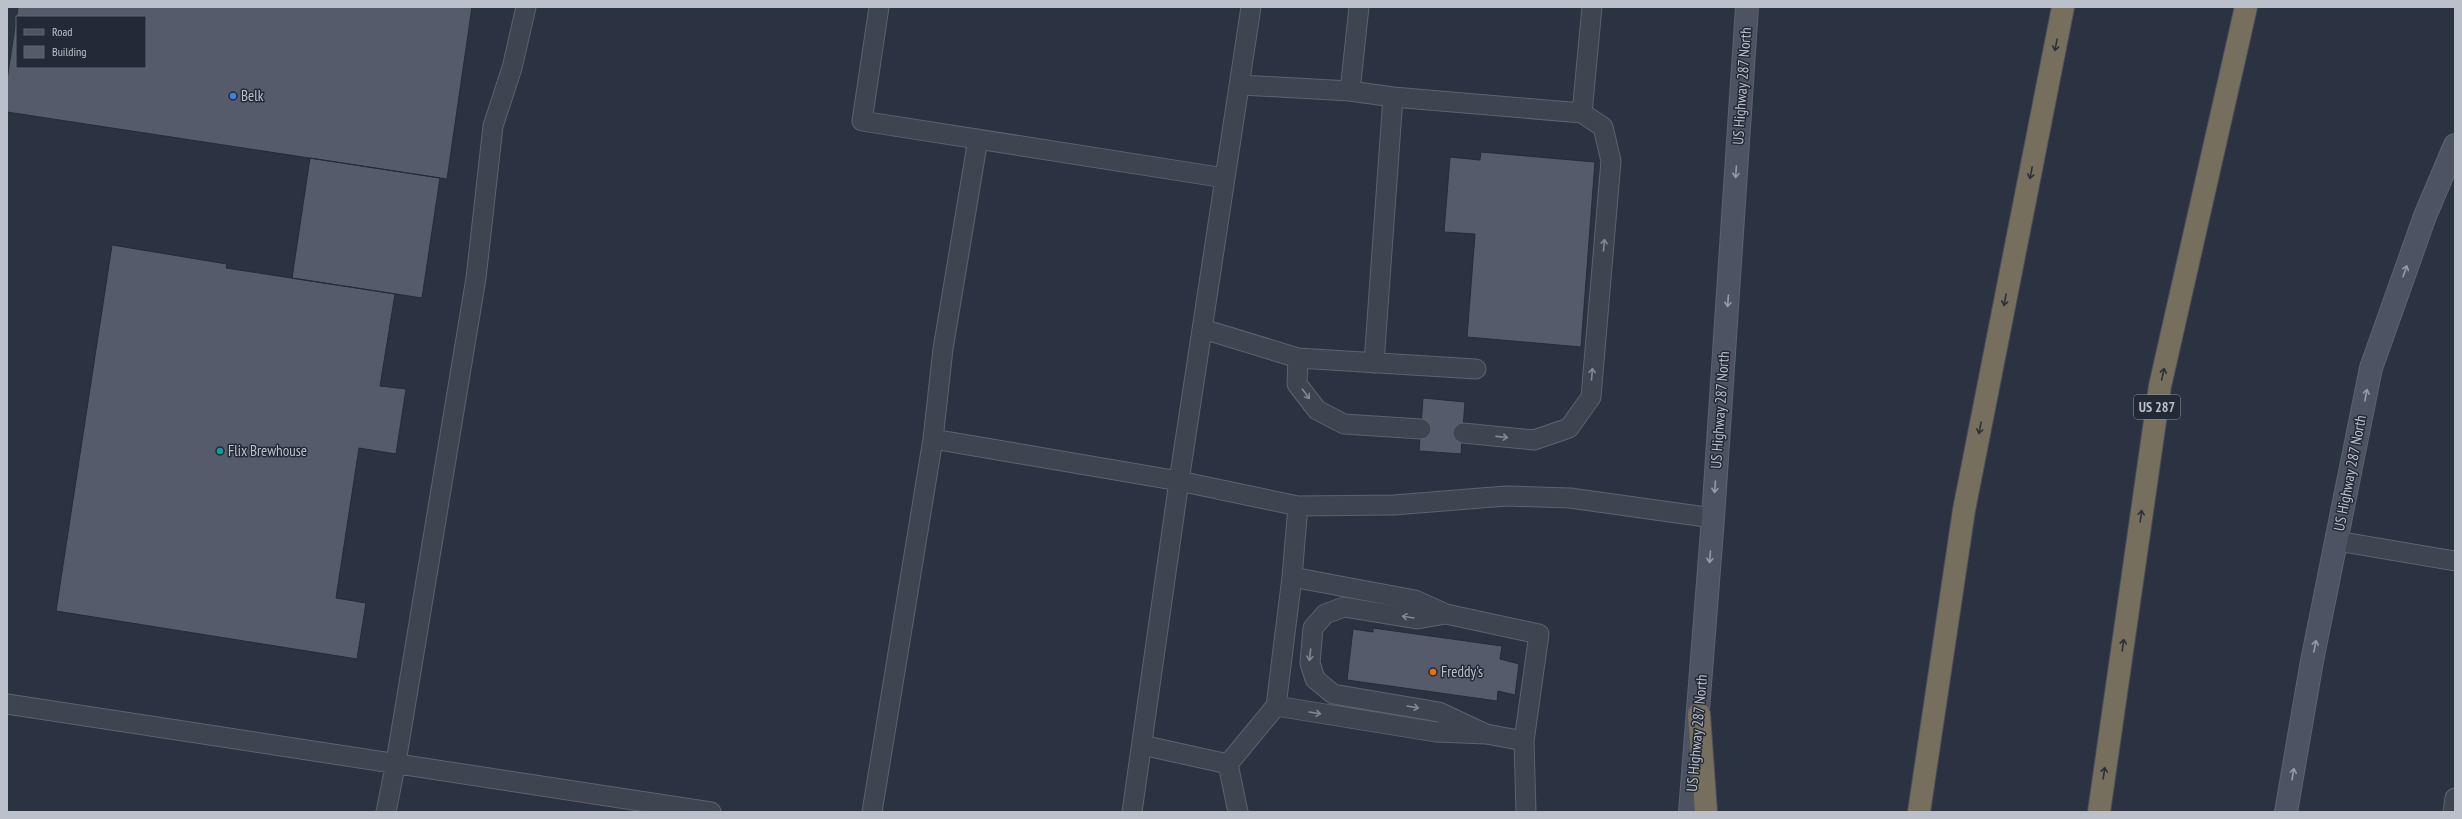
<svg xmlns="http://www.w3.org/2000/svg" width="2462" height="819" viewBox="0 0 2462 819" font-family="'PT Sans Narrow',sans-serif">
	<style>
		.building { fill: #555b6b; stroke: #262b38; fill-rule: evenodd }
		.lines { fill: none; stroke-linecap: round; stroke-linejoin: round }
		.service-casing { stroke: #5d626e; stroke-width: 21 }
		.secondary-casing { stroke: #5d626e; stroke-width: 24 }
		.motorway-casing { stroke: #4a4f5b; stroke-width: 24 }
		.service { stroke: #3f4451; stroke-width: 19 }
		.secondary { stroke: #4e5363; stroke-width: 22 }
		.motorway { stroke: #766f5d; stroke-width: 22 }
		.oneway { stroke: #2b303a }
		.oneway2 { stroke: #969aa7 }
		.oneway3 { stroke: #848894 }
		.shop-dot { fill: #3f7fe0; stroke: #232936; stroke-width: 1.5 }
		.culture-dot { fill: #0f9aa8; stroke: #232936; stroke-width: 1.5 }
		.food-dot { fill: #e8710a; stroke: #232936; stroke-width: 1.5 }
		.labels { text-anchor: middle; stroke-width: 3; stroke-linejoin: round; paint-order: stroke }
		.shield { fill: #232936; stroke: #8e939e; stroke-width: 1 }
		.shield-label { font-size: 14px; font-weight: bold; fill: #bcc0cb }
		.street-label { font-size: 15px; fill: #bcc0cb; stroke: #232936 }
		.poi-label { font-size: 15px; fill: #bcc0cb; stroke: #232936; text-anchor: start }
	</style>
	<rect width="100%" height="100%" fill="#2b3241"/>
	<path class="building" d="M18,7H472L447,179L7,112V80ZM17,17H145V67H17Z
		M1481,152L1595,162L1581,347L1467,337L1475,234L1444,232L1450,157L1480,160Z
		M310,158L440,178L422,298L292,278Z
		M112,245L227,264L226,268L395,294L380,386L406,389L396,454L359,448L336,598L366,603L357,659L56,611Z
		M1423,398L1465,402L1461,454L1419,451Z
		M1373,628L1502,646L1500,659L1519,664L1515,695L1498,691L1497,701L1347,680L1353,629L1373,632Z"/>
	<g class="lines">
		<g class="service-casing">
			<path id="service" d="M879,7L862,121L1225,178
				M1241,85L1350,91L1393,97L1374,363
				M1350,91L1359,7
				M1393,97L1582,113L1603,127L1611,161L1591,397L1569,428L1534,440L1463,433
				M1582,113L1592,7
				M1203,329L1298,358L1476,369
				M1298,358L1297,384L1317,410L1344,424L1421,429
				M933,439L1179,481L1298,506L1394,505L1506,496L1570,498L1713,518
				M2337,541L2455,561
				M1292,577L1298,506
				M1446,614L1417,619L1344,607L1325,614L1313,628L1310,663L1315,679L1333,694L1439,712L1486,734
				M7,704L711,812
				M1276,706L1436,732L1486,734L1524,741
				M1142,745L1228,764L1238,812
				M1228,764L1276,706L1292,577L1415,600L1446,614L1539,634L1524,741L1526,812
				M386,812L396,762L476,278L493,126L512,68L526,7
				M872,812L933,439L943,349L978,139
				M1132,812L1179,481L1251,7
				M2453,812L2455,798"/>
		</g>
		<g class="secondary-casing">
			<path id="secondary" d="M1690,812L1713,518L1747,7
				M2286,812L2312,661L2371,368L2425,216L2455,145"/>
		</g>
		<g class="motorway-casing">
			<path id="motorway" d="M1699,714L1706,812
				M1919,812L1964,510L2063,7
				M2099,812L2160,386L2246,7"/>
		</g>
		<use href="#service" class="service"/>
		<use href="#secondary" class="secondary"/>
		<use href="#motorway" class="motorway"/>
	</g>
	<defs><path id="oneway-shaft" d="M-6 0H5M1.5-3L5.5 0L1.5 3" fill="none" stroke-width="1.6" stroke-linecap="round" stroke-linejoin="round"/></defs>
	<g class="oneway">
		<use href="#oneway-shaft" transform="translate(2056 45) rotate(101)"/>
		<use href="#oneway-shaft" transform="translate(2031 173) rotate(101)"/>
		<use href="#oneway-shaft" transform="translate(2005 300) rotate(101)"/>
		<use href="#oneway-shaft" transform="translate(2163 374) rotate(-77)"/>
		<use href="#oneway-shaft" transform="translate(1980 428) rotate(101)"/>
		<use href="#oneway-shaft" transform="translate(2141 516) rotate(-82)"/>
		<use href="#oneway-shaft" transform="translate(2123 645) rotate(-82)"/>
		<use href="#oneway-shaft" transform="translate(2104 773) rotate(-82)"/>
	</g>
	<g class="oneway2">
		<use href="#oneway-shaft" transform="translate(1736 172) rotate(94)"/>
		<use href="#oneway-shaft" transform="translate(2405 271) rotate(-71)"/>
		<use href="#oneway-shaft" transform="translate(1728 301) rotate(94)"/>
		<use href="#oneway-shaft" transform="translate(2366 395) rotate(-79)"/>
		<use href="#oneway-shaft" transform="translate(1715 487) rotate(94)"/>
		<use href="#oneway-shaft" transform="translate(1710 557) rotate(94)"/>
		<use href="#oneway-shaft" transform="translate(2315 646) rotate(-79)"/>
		<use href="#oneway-shaft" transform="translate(2293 774) rotate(-80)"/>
	</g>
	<g class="oneway3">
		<use href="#oneway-shaft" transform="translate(1604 245) rotate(-85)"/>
		<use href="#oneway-shaft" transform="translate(1592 374) rotate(-85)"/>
		<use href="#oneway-shaft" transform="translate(1306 394) rotate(53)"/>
		<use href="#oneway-shaft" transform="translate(1502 437) rotate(6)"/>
		<use href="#oneway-shaft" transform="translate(1408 617) rotate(-171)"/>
		<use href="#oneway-shaft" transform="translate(1310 655) rotate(96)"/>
		<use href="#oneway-shaft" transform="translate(1413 707) rotate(10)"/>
		<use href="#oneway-shaft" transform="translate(1315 713) rotate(9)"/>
	</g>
	<circle class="shop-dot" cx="233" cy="96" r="4"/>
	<circle class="culture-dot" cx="220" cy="451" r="4"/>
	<circle class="food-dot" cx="1433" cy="672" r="4"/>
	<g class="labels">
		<rect class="shield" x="2134" y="395" width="46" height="24" rx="3"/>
		<g class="shield-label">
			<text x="2157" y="412">US 287</text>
		</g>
		<g class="street-label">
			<text transform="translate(1742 86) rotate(-86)" y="5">US Highway 287 North</text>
			<text transform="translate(1720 410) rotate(-86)" y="5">US Highway 287 North</text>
			<text transform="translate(2350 473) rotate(-79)" y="5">US Highway 287 North</text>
			<text transform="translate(1697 733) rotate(-85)" y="5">US Highway 287 North</text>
		</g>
		<g class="poi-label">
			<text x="241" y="101">Belk</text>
			<text x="228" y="456">Flix Brewhouse</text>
			<text x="1441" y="677">Freddy's</text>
		</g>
	</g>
	<rect width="2462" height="819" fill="none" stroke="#bcc0cb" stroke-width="16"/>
	<rect x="16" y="16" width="130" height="52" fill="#232936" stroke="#606572"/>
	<rect x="24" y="29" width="20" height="6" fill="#4e5363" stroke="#606572"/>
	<text x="52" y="36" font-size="12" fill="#bcc0cb">Road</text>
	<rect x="24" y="46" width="20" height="12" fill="#555b6b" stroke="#606572"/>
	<text x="52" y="56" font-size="12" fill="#bcc0cb">Building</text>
</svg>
